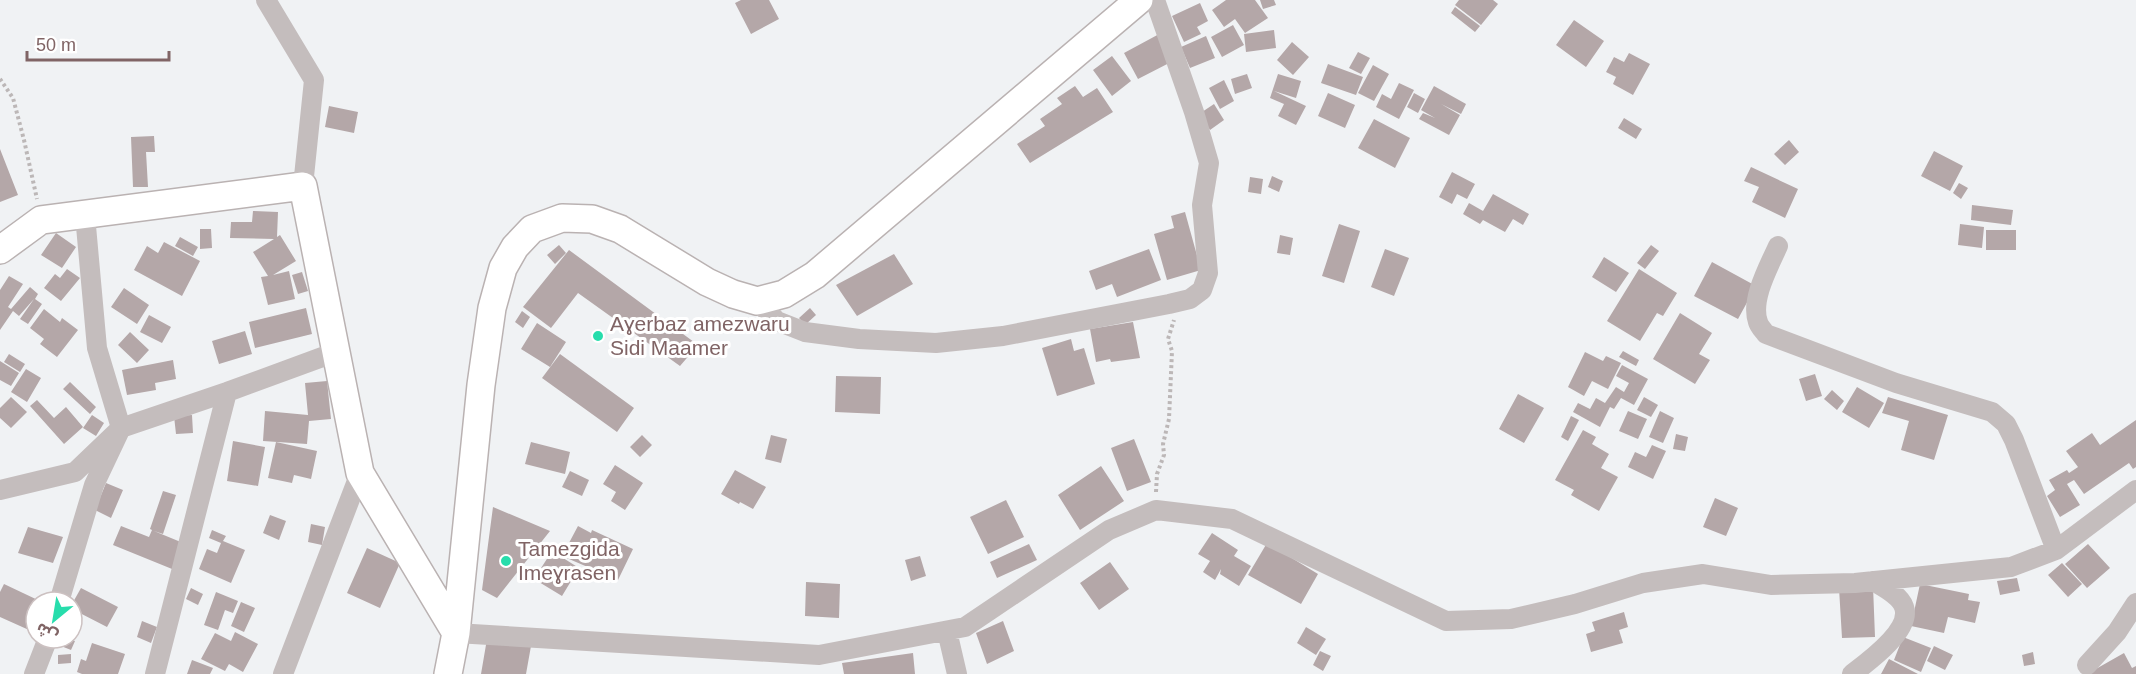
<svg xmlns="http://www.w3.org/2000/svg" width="2136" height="674" viewBox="0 0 2136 674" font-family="Arial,'Noto Sans Arabic',sans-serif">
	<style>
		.building { fill: #b4a7a8 }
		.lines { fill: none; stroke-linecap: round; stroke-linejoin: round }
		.secondary-casing { stroke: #bab2b2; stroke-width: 30 }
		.path { stroke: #bcb7b7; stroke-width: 4; stroke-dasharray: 3 3; stroke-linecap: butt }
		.street { stroke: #c4bdbd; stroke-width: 20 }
		.secondary { stroke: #fff; stroke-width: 27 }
		.poi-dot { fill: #27ddac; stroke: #fff; stroke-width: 2 }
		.labels { text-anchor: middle; stroke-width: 6; stroke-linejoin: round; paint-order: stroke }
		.poi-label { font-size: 21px; fill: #806465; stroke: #fff; text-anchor: start }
	</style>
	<rect width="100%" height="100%" fill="#f0f2f4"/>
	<path class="building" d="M741,0H769L779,19L751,34L735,3Z
		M1226,0H1255L1268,18L1245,33L1235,19L1224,27L1212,10Z
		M1260,0H1274L1276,5L1263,9Z
		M1459,0H1493L1498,4L1481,25L1455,5Z
		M1200,3L1208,21L1197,27L1201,34L1184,42L1172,16Z
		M1455,7L1480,26L1475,32L1451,13Z
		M1574,20L1604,41L1586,67L1556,45Z
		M1233,25L1244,45L1222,57L1211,37Z
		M1274,30L1276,48L1246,52L1244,34Z
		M1161,33L1175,60L1138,79L1124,53Z
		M1206,36L1215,58L1190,68L1181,47Z
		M1292,42L1309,57L1293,75L1277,60Z
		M1358,52L1370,58L1361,74L1349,68Z
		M1629,53L1650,64L1633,95L1613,84L1616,77L1606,72L1614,57L1624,62Z
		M1112,56L1131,81L1112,96L1093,70Z
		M1328,64L1363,77L1356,95L1321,83Z
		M1373,65L1389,74L1374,101L1358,93Z
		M1247,74L1252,88L1235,94L1231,79Z
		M1278,74L1301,81L1296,98L1274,91L1306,106L1296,125L1278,116L1284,104L1270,98Z
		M1224,80L1234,101L1220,109L1209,88Z
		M1399,83L1414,90L1399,119L1376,107L1382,94L1391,99Z
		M1075,86L1083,97L1097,88L1113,112L1030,163L1017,144L1045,126L1040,119L1062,104L1057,98Z
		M1434,86L1466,104L1461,114L1441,104L1460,115L1449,135L1419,119L1423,113L1435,118L1421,110Z
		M1328,93L1355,105L1345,128L1318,116Z
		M1414,93L1425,99L1418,113L1407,107Z
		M1214,104L1224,120L1210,130L1199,114Z
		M329,106L358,112L354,133L325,127Z
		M1624,118L1642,129L1636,139L1618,128Z
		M1374,119L1410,138L1395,168L1358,148Z
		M154,136L155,152H146L148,187H133L131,137Z
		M1789,140L1799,152L1785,165L1774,154Z
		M0,149L18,195L0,202Z
		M1934,151L1963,166L1950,191L1921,176Z
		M1751,167L1798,189L1785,218L1752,202L1759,187L1744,181Z
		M1452,172L1475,184L1467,199L1457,194L1452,204L1439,197Z
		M1272,176L1283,181L1279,192L1268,187Z
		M1250,177L1263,179L1261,194L1248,192Z
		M1959,183L1968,188L1961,199L1953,193Z
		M1493,194L1529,214L1523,225L1513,219L1505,232L1483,220L1480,224L1463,214L1469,203L1483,211Z
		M1972,205L2013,210L2011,225L1971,220Z
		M253,211L278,212L277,237L280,235L296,261L273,275L289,271L295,299L268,305L261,277L268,276L253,252L274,239L230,238L231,222H252Z
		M1185,212L1201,270L1167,280L1154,234L1174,228L1171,216Z
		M1339,224L1360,231L1344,283L1322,276Z
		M1960,224L1984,227L1982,248L1958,245Z
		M200,229H211L212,248L200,249Z
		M1986,230H2016V250H1986Z
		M56,233L76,247L62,268L41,255Z
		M1280,235L1293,238L1290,255L1277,253Z
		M180,237L198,247L193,256L175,246Z
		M164,242L200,261L182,296L134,270L147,246L158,253Z
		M559,245L566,253L555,264L547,255Z
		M1651,245L1659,251L1645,269L1637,263Z
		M1149,249L1161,280L1117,297L1112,284L1096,290L1089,271Z
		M1385,249L1409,258L1394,296L1371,287Z
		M569,250L698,345L680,366L578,293L551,328L523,307Z
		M894,254L913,284L857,316L836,285Z
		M1604,257L1629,273L1616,292L1592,277Z
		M1712,262L1756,286L1738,319L1694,296Z
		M67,269L80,278L61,301L44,288L55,274L60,278Z
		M1639,269L1677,293L1663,316L1657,313L1640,341L1607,321Z
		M302,272L308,291L298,294L292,275Z
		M9,276L23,284L8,307L11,309L30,287L38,294L35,299L42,304L28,324L20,319L34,299L19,316L13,311L0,330V290Z
		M124,288L149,305L137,324L111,307Z
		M306,308L312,334L255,348L249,322Z
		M810,308L816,315L805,325L799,318Z
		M44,309L60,322L62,318L78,330L57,357L40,344L44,339L30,328Z
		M522,311L530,317L523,328L515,322Z
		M1680,313L1712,333L1699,354L1710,360L1695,384L1653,359Z
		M149,315L171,327L162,343L140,332Z
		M1133,322L1140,358L1111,362L1110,359L1096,362L1090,329Z
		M537,323L566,342L550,367L521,349Z
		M245,331L252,354L219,364L212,341Z
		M130,332L149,350L137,363L118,345Z
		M1071,339L1074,351L1084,348L1095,384L1057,396L1042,348Z
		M1623,351L1639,360L1636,366L1619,357Z
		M1585,352L1603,361L1606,356L1621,363L1608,389L1592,381L1584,396L1568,387Z
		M9,354L25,364L20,372L4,362Z
		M560,354L634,408L617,432L542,378Z
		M173,360L176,379L155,383L156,390L127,395L122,370Z
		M0,361L19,373L11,386L0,380Z
		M1622,365L1648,379L1634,405L1621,398L1614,409L1610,407L1600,427L1573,412L1578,403L1590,409L1596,398L1605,403L1616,387L1624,392L1629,383L1616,376Z
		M26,369L41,378L27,402L11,392Z
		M1815,374L1822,396L1806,401L1799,379Z
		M836,376L881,377L880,414L835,412Z
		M327,381L331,419L309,421L307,444L263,441L265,411L308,415L305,383Z
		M70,382L96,407L90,414L63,389Z
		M1857,387L1884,403L1869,428L1842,412Z
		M1832,390L1844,401L1837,410L1824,399Z
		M1518,394L1544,408L1524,443L1499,429Z
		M11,397L27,412L11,428L0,418V408Z
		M1644,397L1658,405L1651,417L1637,410Z
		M1888,397L1948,415L1934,460L1901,450L1909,421L1882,413Z
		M37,400L54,418L66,407L83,427L64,444L30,406Z
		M1628,411L1647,419L1638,439L1619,431Z
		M1660,411L1674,418L1663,443L1649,437Z
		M92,415L104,423L96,436L83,428Z
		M192,415L193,433L176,434L174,416Z
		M1571,416L1579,420L1568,441L1561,437Z
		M2136,420V467L2133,469L2129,463L2084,494L2074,480L2067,484L2080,505L2060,517L2047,496L2055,490L2049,480L2067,470L2069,473L2078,467L2066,451L2092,433L2100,445Z
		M1583,430L1596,437L1592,444L1609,454L1601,468L1618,477L1599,511L1571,495L1574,490L1555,480Z
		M1676,434L1688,437L1685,451L1673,449Z
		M642,435L652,445L640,457L630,447Z
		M771,435L787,439L781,463L765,459Z
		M1134,439L1151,482L1127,491L1111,448Z
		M233,441L265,447L258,486L227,481Z
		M276,442L317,451L311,479L294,475L292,483L268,478Z
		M531,442L570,452L565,474L525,464Z
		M1652,445L1666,451L1653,479L1628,467L1635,452L1646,457Z
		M615,465L643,483L625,510L611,501L616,492L603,484Z
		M1101,466L1124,501L1080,530L1058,495Z
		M735,470L766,487L753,509L740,502L739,504L721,494Z
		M570,471L589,480L582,496L562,487Z
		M106,483L123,490L111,518L95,510Z
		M163,491L176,495L163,534L154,531L188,545L177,571L113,545L121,526L149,537L152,530L150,529Z
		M1715,498L1738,508L1726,536L1703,527Z
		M1006,500L1024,537L988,554L970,517Z
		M493,507L550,531L497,598L482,590Z
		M270,515L286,521L279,540L263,533Z
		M311,524L325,527L322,545L308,542Z
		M578,526L591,533L592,530L633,549L618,580L562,556Z
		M28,527L63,537L53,563L18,553Z
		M212,530L226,536L223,541L245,550L231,583L199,569L207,549L217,553L221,543L209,538Z
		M1212,533L1238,550L1234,556L1251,566L1239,586L1220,574L1221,569L1215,580L1203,572L1210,561L1198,554Z
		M1267,543L1318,574L1301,604L1248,575Z
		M1029,544L1037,560L997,578L990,562Z
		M2088,544L2110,568L2087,588L2065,564Z
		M367,548L400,563L380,608L347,593Z
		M552,551L579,568L562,596L534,579Z
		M920,556L926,576L911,581L905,560Z
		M1110,562L1129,589L1099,610L1080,583Z
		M2062,563L2082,584L2068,597L2048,575Z
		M2017,578L2020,591L2000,595L1997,581Z
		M806,582L840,584L839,618L805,616Z
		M4,584L42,602H36V614L29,630L0,617V592Z
		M1920,584L1969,594L1968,600L1980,602L1975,623L1948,617L1944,633L1911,626Z
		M1873,586L1875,637L1842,638L1839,588Z
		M81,588L118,607L107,627L72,609V604Z
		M191,588L203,594L198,605L186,599Z
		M216,592L238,601L233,613L225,610L218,630L204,625Z
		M241,602L255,608L244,632L231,626Z
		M1624,612L1628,627L1619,630L1623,643L1591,652L1586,634L1595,631L1592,622Z
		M142,621L157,627L151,643L137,637Z
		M1003,621L1014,651L987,664L976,633Z
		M1306,627L1326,639L1316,655L1297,643Z
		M235,632L258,644L243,672L229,664L225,671L201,659L215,633L231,641Z
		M1903,637L1931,648L1921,672L1894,660Z
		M64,638L75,641L71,650L61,646Z
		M487,639L531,646L526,674H481Z
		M92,643L125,654L118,674H82L77,672L81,659L86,661Z
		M1934,646L1953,655L1945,670L1927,661Z
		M1320,651L1331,656L1323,671L1313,665Z
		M2033,652L2035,664L2024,666L2022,655Z
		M913,653L915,674H844L842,663Z
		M2124,653L2132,668L2136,666V674H2087Z
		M71,654V663L58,664V655Z
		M1889,659L1918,674H1881Z
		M192,660L213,668L210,674H187Z"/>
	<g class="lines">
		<g class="secondary-casing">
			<path id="secondary" d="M0,250L41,220L303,186L360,473L456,633
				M448,674L456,633L481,385L492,308L503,268L515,247L532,229L562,218L592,219L620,229L707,282L733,294L757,301L784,294L815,275L1139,0"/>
		</g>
		<path class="path" d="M0,79L13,98L24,140L37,199
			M1156,492L1157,474L1164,455L1163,444L1169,419L1172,351L1168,339L1174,320"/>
		<path class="street" d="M266,0L314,80L303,186
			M1778,246C1769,266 1750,300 1758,322C1759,326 1763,330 1766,334L1896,383L1992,412L2006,424L2014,440L2056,550
			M757,301L777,321L805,332L859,339L936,343L1003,336L1169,304L1190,299L1202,290L1208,273L1202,205L1209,163L1194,112L1155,0
			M0,490L75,472L121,428L227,392L336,352
			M59,602L94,485L121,428L97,348L85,215
			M947,631L957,674
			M456,633L819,655L965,627L1109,530L1156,510L1232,519L1446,621L1511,619L1575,604L1643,583L1703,574L1771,585L1855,583L2011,567L2056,550L2136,490
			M2087,665L2117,632L2136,603
			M34,674L48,638
			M155,674L227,392
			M283,674L360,473
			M1852,674C1868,662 1912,630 1904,607C1900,595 1883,587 1873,581"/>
		<use href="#secondary" class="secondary"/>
	</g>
	<g class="poi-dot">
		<circle cx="598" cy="336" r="6"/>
		<circle cx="506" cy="561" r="6"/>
	</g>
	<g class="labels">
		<g class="poi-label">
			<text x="610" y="331">Aɣerbaz amezwaru<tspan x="610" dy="24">Sidi Maamer</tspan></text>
			<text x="518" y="556">Tamezgida<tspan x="518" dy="24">Imeɣrasen</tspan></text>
		</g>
	</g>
	<g transform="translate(54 620) rotate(210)"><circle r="28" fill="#ffffff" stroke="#ccc1c1" stroke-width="1.5"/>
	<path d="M0-4.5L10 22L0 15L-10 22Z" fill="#27ddac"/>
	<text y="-9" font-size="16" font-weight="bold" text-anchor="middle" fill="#806465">ش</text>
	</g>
	<path d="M27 51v9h142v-9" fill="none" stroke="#806465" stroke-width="3"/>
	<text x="36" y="51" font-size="18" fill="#806465" stroke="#ffffff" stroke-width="4.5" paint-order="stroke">50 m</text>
</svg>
